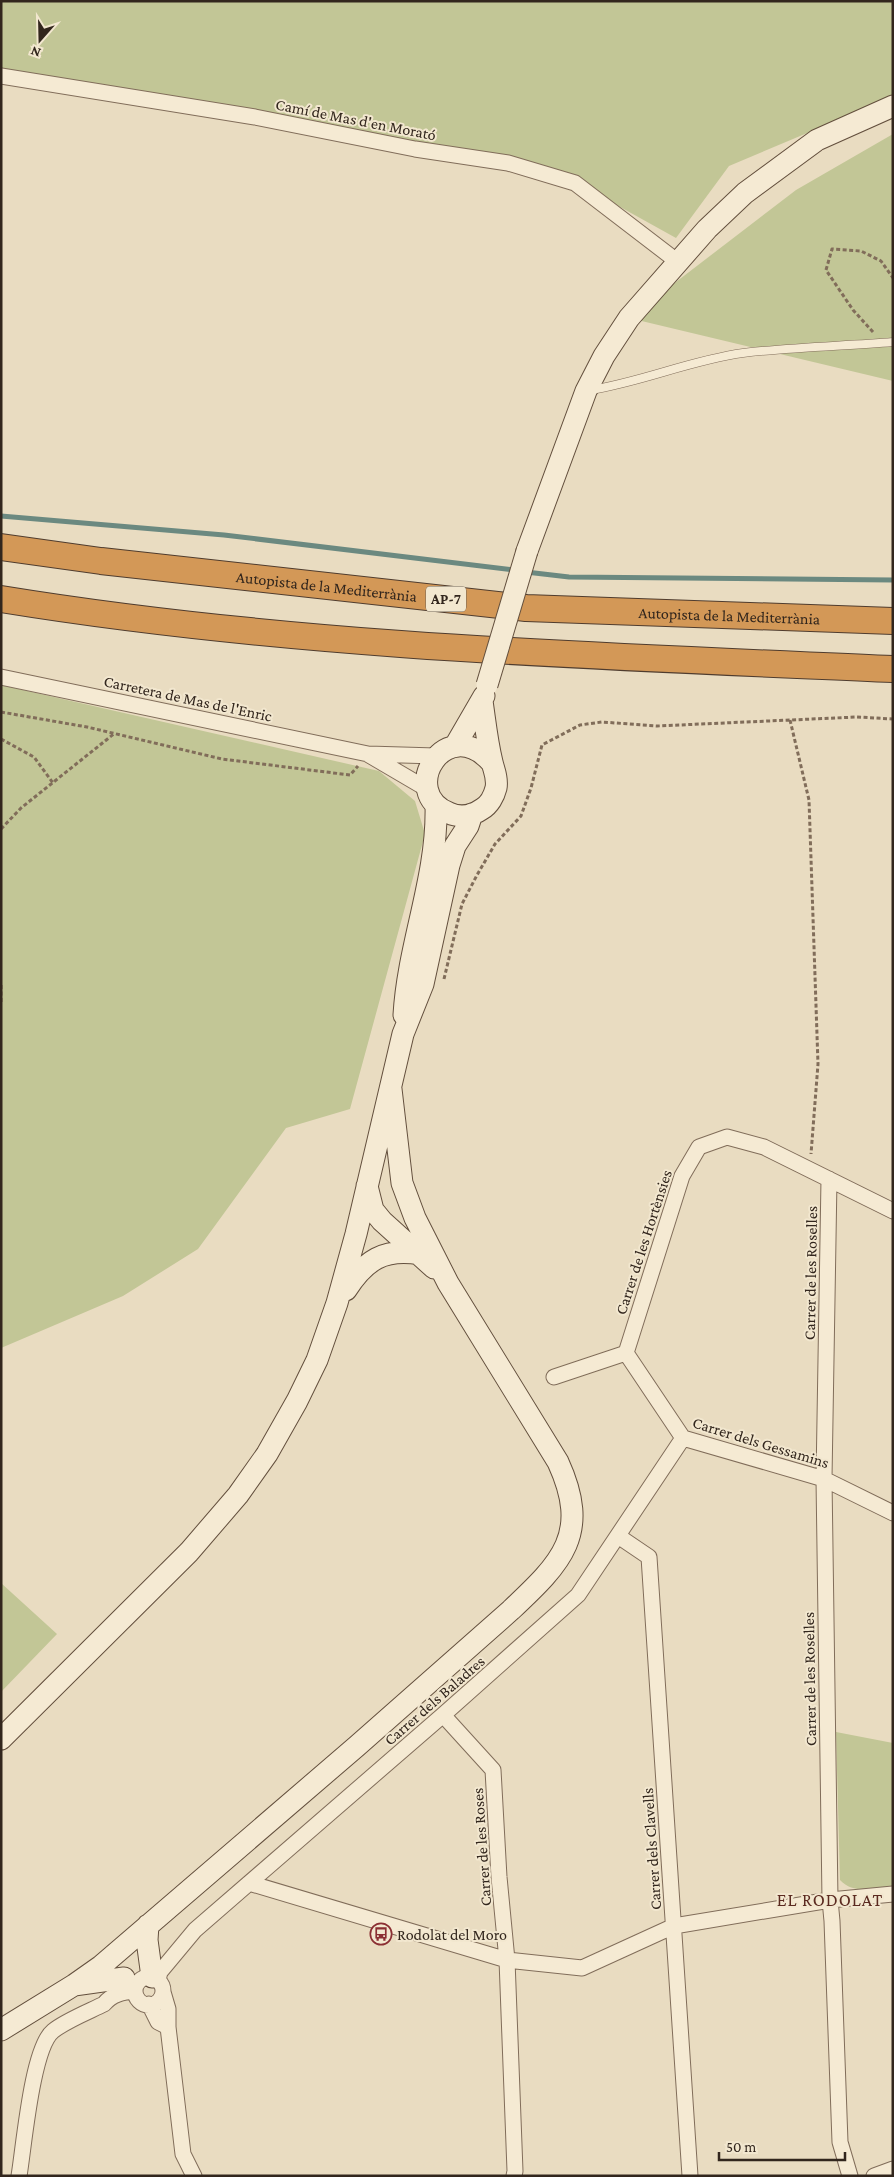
<svg xmlns="http://www.w3.org/2000/svg" width="894" height="2177" viewBox="0 0 894 2177" font-family="'Crimson Pro',serif">
	<style>
		.green { fill: #c2c696 }
		.lines { fill: none; stroke-linecap: round; stroke-linejoin: round }
		.stream { stroke: #6b8980; stroke-width: 5 }
		.service-casing { stroke: #816d5a; stroke-width: 9 }
		.minor-casing { stroke: #816d5a; stroke-width: 17 }
		.secondary-casing { stroke: #634f3d; stroke-width: 23 }
		.motorway-casing { stroke: #4f3c2e; stroke-width: 28 }
		.path { stroke: #816d5a; stroke-width: 3; stroke-dasharray: 4 2.5; stroke-linecap: butt }
		.service { stroke: #f5ead3; stroke-width: 8 }
		.minor { stroke: #f5ead3; stroke-width: 15 }
		.secondary { stroke: #f5ead3; stroke-width: 21 }
		.motorway { stroke: #d39857; stroke-width: 26 }
		.secondary-bridge-casing { stroke: #634f3d; stroke-width: 23; stroke-linecap: butt }
		.secondary-bridge { stroke: #f5ead3; stroke-width: 21 }
		.labels { text-anchor: middle; stroke-width: 4; stroke-linejoin: round; paint-order: stroke }
		.shield { fill: #f2e7cf; stroke: #6c6052; stroke-width: 1 }
		.shield-label { font-size: 15px; font-weight: bold; fill: #32261d }
		.street-label { font-size: 16px; fill: #32261d; stroke: #f2e7cf }
		.poi-label { font-size: 16px; fill: #32261d; stroke: #f2e7cf; text-anchor: start }
		.neighbourhood-label { font-size: 18px; letter-spacing: 1px; fill: #5b2a20; stroke: #f2e7cf }
	</style>
	<rect width="100%" height="100%" fill="#e9dcc1"/>
	<path class="green" d="M1,1H893V97L729,166L676,238L568,178L1,71Z
		M893,134V381L629,318L796,190Z
		M1,685L379,771L415,801L425,834L350,1109L286,1128L198,1249L123,1296L1,1348Z
		M1,1583L57,1634L1,1692Z
		M836,1732L893,1743V1886C874,1888 854,1895 840,1880Z"/>
	<g class="lines">
		<path class="stream" d="M1,516L224,535L515,570
			M526,572L569,577L893,580"/>
		<g class="service-casing">
			<path id="service" d="M590,390C642,382 691,360 743,353C793,347 843,346 893,342"/>
		</g>
		<g class="minor-casing">
			<path id="minor" d="M1,76L255,117L415,149L508,163L575,183L678,262
				M1,677L368,754L436,756
				M369,755L427,789
				M829,1179L824,1479L830,1900L832,1921L840,2142L850,2176
				M626,1353L682,1176L699,1147L727,1137L764,1147L893,1211
				M626,1353L683,1438L824,1479L893,1513
				M554,1377L626,1353
				M618,1536L649,1557L690,2176
				M443,1715L493,1770L499,1877L507,1960L515,2171L514,2176
				M249,1883L507,1960L582,1968L674,1926L830,1900L893,1894
				M135 1991a14 14 0 1 1 28 0a14 14 0 1 1-28 0Z
				M158,1980L160,1972L195,1930L443,1715L578,1595L683,1438
				M163,1992L168,2009V2027L183,2154L194,2176
				M149,2004L158,2022L168,2027
				M19,2176C24,2146 32,2048 53,2031C65,2021 90,2011 104,2004C112,1994 123,1992 135,1991
				M874,2176L893,2169"/>
		</g>
		<g class="secondary-casing">
			<path id="secondary" d="M527,551L586,391L604,356L629,318L707,229L745,193L817,140L893,106
				M482,701C485,721 487,742 492,762C494,771 498,778 496,788C494,796 489,805 482,809C472,816 460,818 449,813C397,792 446,711 492,763
				M455,746L484,696
				M404,1015C408,944 438,877 436,805
				M367,1186L373,1210L382,1221L434,1268
				M346,1290C365,1260 384,1248 420,1254
				M1,1739L189,1552L238,1495L267,1454L297,1401L317,1360L337,1303L356,1234L403,1034L423,984L449,865L455,846L468,826L472,814
				M148,1925L147,1940L152,1977
				M74,1985L124,1978
				M1,2030L74,1985L101,1966L357,1746L511,1610C562,1562 591,1534 558,1462L448,1283L415,1218L402,1183L391,1089"/>
		</g>
		<g class="motorway-casing">
			<g id="motorway">
				<path id="s1" d="M1,547L101,561L526,608L893,621"/>
				<path d="M1,599C296,647 595,656 893,669"/>
			</g>
		</g>
		<path class="path" d="M873,332L853,310L826,270L832,249L861,251L881,261L893,278
			M1,712L87,727L222,759L350,775L358,766
			M790,720L809,800L818,1064L811,1154
			M1,739L34,757L53,783
			M1,829L21,808L115,733
			M444,979L462,904L477,875L495,844L521,816L531,788L542,745L580,725L602,722L657,726L857,717L893,719
			M1,985V1004"/>
		<use href="#service" class="service"/>
		<use href="#minor" class="minor"/>
		<use href="#secondary" class="secondary"/>
		<use href="#motorway" class="motorway"/>
		<g class="secondary-bridge-casing">
			<path id="secondary-bridge" d="M487,685L527,551"/>
		</g>
		<use href="#secondary-bridge" class="secondary-bridge"/>
	</g>
	<defs>
		<g id="bus-ring" transform="scale(1.125)"><circle r="9.5" fill="#f2e7cf" stroke="#8b2f33" stroke-width="1.5"/><path d="M-5-6H5V4H4V6H2V4H-2V6H-4V4H-5ZM-3.5-4V0h7V-4ZM-3.5 1.2v1.5H-2V1.2ZM2 1.2v1.5H3.5V1.2Z" fill="#8b2f33"/></g>
	</defs>
	<g fill-rule="evenodd">
		<use href="#bus-ring" x="381" y="1934"/>
	</g>
	<g class="labels">
		<rect class="shield" x="426" y="586.5" width="40" height="25" rx="4"/>
		<g class="shield-label">
			<text x="446" y="604">AP-7</text>
		</g>
		<g class="street-label">
			<text transform="translate(356 119) rotate(11)" y="6">Camí de Mas d'en Morató</text>
			<text dy="6" stroke="none"><textPath href="#s1" startOffset="328">Autopista de la Mediterrània</textPath></text>
			<text dy="6" stroke="none"><textPath href="#s1" startOffset="732">Autopista de la Mediterrània</textPath></text>
			<text transform="translate(188 698) rotate(12)" y="6">Carretera de Mas de l'Enric</text>
			<text transform="translate(643 1242) rotate(-72)" y="6">Carrer de les Hortènsies</text>
			<text transform="translate(810 1273) rotate(-89)" y="6">Carrer de les Roselles</text>
			<text transform="translate(761 1442) rotate(17)" y="6">Carrer dels Gessamins</text>
			<text transform="translate(809 1679) rotate(-91)" y="6">Carrer de les Roselles</text>
			<text transform="translate(434 1700) rotate(-41)" y="6">Carrer dels Baladres</text>
			<text transform="translate(481 1847) rotate(-94)" y="6">Carrer de les Roses</text>
			<text transform="translate(651 1849) rotate(-94)" y="6">Carrer dels Clavells</text>
		</g>
		<g class="poi-label">
			<text x="397" y="1940">Rodolat del Moro</text>
		</g>
		<g class="neighbourhood-label">
			<text x="830" y="1906">EL RODOLAT</text>
		</g>
	</g>
	<rect width="894" height="2177" fill="none" stroke="#32261d" stroke-width="5"/>
	<g transform="translate(40 40) rotate(200)" stroke="#f2e7cf" stroke-width="4" paint-order="stroke">
	<path d="M0-4L9 19L0 12L-9 19Z" fill="#32261d"/>
	<text y="-8" font-size="14" font-weight="bold" text-anchor="middle" fill="#32261d">N</text>
	</g>
	<path d="M719 2152v8h126v-8" fill="none" stroke="#32261d" stroke-width="2.5"/>
	<text x="726" y="2152" font-size="15" fill="#32261d" stroke="#f2e7cf" stroke-width="4" paint-order="stroke">50 m</text>
</svg>
